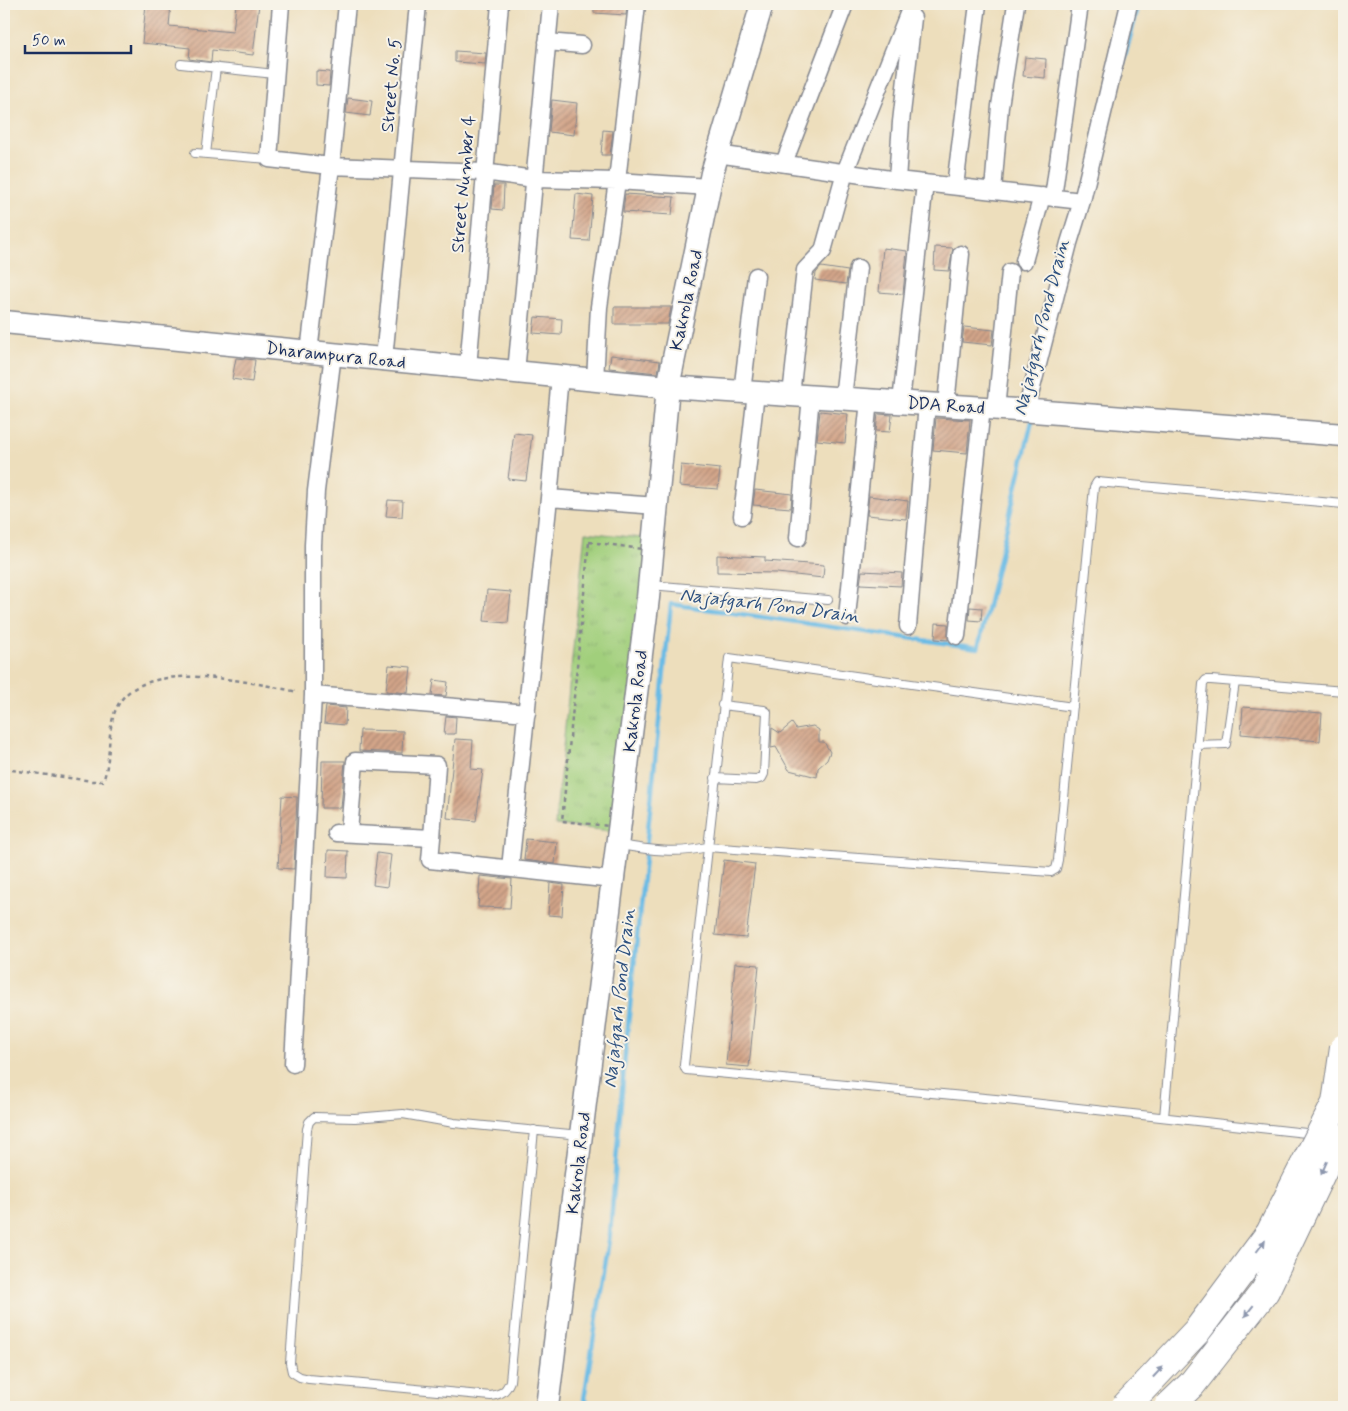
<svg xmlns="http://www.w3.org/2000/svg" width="1348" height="1411" viewBox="0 0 1348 1411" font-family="Mynerve,sans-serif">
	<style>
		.park { fill: url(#park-tufts); stroke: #5e7f6d }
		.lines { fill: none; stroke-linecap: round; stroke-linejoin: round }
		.stream { stroke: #6abbe5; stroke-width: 4.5 }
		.building { fill: url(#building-hatch) }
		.lane-casing { stroke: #84868d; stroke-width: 10 }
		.street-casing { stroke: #84868d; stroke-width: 19 }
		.secondary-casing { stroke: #84868d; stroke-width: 25 }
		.path { stroke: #84868d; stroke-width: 2.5; stroke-dasharray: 4 4; stroke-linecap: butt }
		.lane { stroke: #fff; stroke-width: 8 }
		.street { stroke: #fff; stroke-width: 16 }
		.secondary { stroke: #fff; stroke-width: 22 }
		.highway-bridge-casing { stroke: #84868d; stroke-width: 30; stroke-linecap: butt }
		.highway-bridge { stroke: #fff; stroke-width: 28 }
		.oneway { fill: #8d97ae }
		.labels { text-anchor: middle; stroke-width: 4; stroke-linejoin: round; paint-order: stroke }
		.street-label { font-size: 18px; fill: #1b2f5e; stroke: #f7f3e8 }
		.water-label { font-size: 19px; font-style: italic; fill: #2f5280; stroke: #f7f3e8 }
	</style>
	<defs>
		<pattern id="park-tufts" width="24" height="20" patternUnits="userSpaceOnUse" patternTransform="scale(1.25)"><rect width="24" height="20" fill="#a1cf7c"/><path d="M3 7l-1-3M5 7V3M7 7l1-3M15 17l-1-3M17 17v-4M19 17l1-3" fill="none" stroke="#8ab26e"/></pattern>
		<pattern id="building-hatch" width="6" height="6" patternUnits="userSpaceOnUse" patternTransform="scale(1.25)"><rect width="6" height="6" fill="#d3a589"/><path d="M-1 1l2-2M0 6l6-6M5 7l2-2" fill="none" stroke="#aa8773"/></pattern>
	</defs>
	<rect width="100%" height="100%" fill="#f7f3e8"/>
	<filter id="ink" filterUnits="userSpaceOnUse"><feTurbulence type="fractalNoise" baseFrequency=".02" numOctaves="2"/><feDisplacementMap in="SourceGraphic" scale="10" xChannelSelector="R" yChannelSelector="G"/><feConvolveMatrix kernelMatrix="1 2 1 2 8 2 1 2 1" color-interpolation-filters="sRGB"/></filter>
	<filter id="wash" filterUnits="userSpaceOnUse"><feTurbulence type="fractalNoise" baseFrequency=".0096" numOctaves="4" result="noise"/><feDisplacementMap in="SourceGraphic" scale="20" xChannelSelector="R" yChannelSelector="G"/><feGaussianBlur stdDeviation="1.12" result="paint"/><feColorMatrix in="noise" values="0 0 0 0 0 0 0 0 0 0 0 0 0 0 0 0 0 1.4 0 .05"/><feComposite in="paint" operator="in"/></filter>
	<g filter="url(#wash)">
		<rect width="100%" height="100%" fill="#eddebc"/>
		<path class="park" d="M585,532L650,539L612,831L555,825Z"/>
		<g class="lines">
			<path class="stream" d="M1120,75L1139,4
				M590,1407L584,1399L610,1234L625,1055L671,604L978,648L1033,417"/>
		</g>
		<g id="blocks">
			<path class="building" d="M146,4H171L169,26L233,32L236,4H259L253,55L212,50L211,62L189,59L190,48L142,43Z
				M594,4H627L626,15L594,13Z
				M455,51L486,53L485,64L455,62Z
				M1025,57L1046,59L1045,78L1023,76Z
				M316,71L330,72L329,86L316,85Z
				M348,98L372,101L370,116L346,113Z
				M552,100L577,103L574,135L549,132Z
				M603,130L613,131L610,155H601Z
				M494,185H504L503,210L492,209Z
				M576,194L593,196L589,241L572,240Z
				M625,194L674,197L672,215L623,212Z
				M935,247L953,248L949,271L934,270Z
				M883,248L907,251L903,294L879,292Z
				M821,267L848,271L846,284L815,280L816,273Z
				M614,307H671L668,324H614Z
				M535,317L562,319L561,335L533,333Z
				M964,327L994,330L992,345L962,342Z
				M611,355L660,361L658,373L609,368Z
				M236,358L255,360L252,382L232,379Z
				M820,411L848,414L845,443L817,440Z
				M878,414L892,415L890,432L876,431Z
				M936,418L970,420L967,453L933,450Z
				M514,433L532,435L526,481L508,479Z
				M681,465L720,469L718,489L679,486Z
				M755,490L792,494L791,508L753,505Z
				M869,496L908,501L906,519L867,515Z
				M388,500L403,501L402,517L386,516Z
				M717,555L765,557V561L824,565L823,578L777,573L717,572Z
				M862,571L902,573L901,586L860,584Z
				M487,590L511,592L508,623L484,621Z
				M970,607L982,608L981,621L969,620Z
				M936,623L948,624V640L935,639Z
				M389,665L411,667L408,693L386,691Z
				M434,680L448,682L446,696L432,695Z
				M326,706L346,708L345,725L324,723Z
				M1243,707L1322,713L1320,741L1241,734Z
				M446,716L456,717L455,734H444Z
				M792,723L796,729L813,726L819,730V742H824L830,752L827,760L818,768L817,777L789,770L776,747L771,748L772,728L780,733Z
				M360,730L403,731L402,753L359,751Z
				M455,739L473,740L471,769L483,770L476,821L447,818Z
				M322,761H345L341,808H321Z
				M282,796L297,797L294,869L278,868Z
				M526,839L557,842L555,864L524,860Z
				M328,850L348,851L347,878L327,877Z
				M377,853L391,855L387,887L373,885Z
				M724,860L755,864L746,938L715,935Z
				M480,876L512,879L510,908L478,907Z
				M550,883L564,885L562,916L548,915Z
				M735,963L759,965L749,1067L726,1065Z"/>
		</g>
	</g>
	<g filter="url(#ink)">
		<use href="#blocks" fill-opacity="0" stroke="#84868d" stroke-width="1"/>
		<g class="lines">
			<g class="lane-casing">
				<path id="lane" d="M181,64L275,74
					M195,153L269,159
					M206,154L216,67
					M650,585L828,600
					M1073,707L729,658L684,1065L686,1070L1006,1100L1315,1134
					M1197,745L1226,744L1235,682
					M715,778L756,780L762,778L764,774L767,712L764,710L722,705
					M620,845C649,850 678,854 707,847L1051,872L1056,869L1058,860L1094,487L1097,482L1344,504
					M1164,1117L1203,684L1206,680H1211L1344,691
					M534,1130L510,1381C506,1391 502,1394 491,1396L309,1379L300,1377L292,1372L290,1363L307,1129L309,1122L314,1117L355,1118L403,1114L454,1123L580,1135"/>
			</g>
			<g class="street-casing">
				<path id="street" d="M281,4L269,159L331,166L484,172L534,179L617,181L637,4
					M547,42L582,45
					M717,154L897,180L1082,201
					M784,163L845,4
					M897,180L901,122L913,18
					M955,186L978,4
					M993,191L1000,106L1016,4
					M1053,198L1080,4
					M1024,261L1042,196
					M309,352L331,166L347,4
					M384,359L418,4
					M468,367L500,4
					M516,372L551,4
					M595,380L599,307L617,181L709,187
					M742,392L756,276
					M791,395L805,270L823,251L845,172L912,4
					M843,398L858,268
					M901,402L925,183
					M946,405L961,254
					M996,409L1010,272
					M1026,411L1069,243L1082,201L1129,4
					M549,498L560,376
					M742,516L756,393
					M798,538L811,396
					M847,617L869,400
					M908,626L927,404
					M957,636L982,408
					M313,695V545L316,491L333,354
					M349,832L355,761L437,765L432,838
					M336,833L432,838L430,860L613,880
					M510,868L549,498L657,506
					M293,1064L313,695L527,713"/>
			</g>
			<g class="secondary-casing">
				<path id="secondary" d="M4,322L668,387L1033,411L1344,435
					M547,1407L648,598L668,387L712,173L762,4"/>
			</g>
			<path class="path" d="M589,542L643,549L609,826L562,821Z
				M4,769L92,781H103C112,758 106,732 116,709C139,655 254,683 298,692"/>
			<use href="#lane" class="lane"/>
			<use href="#street" class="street"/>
			<use href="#secondary" class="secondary"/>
			<g class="highway-bridge-casing">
				<path id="highway-bridge" d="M1125,1407L1197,1331L1270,1233L1336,1103L1344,1048
					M1168,1407L1192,1384L1265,1291L1338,1138"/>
			</g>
			<use href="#highway-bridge" class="highway-bridge"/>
		</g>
		<defs><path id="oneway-solid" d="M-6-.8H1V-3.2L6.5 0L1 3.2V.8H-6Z" transform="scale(1.25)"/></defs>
		<g class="oneway">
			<use href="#oneway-solid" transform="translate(1324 1168) rotate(114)"/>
			<use href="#oneway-solid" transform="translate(1261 1246) rotate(-53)"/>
			<use href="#oneway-solid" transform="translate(1249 1311) rotate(128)"/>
			<use href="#oneway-solid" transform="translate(1158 1372) rotate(-47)"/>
		</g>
	</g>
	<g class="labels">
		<g class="street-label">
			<text transform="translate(391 85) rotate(-85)" y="6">Street No. 5</text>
			<text transform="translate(463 184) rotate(-85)" y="6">Street Number 4</text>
			<text transform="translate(686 300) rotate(-78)" y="6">Kakrola Road</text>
			<text transform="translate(336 355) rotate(6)" y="6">Dharampura Road</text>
			<text transform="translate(946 405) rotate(4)" y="6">DDA Road</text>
			<text transform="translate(635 701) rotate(-83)" y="6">Kakrola Road</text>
			<text transform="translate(578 1163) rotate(-83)" y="6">Kakrola Road</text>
		</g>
		<g class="water-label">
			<text transform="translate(1040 327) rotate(-76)" y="7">Najafgarh Pond Drain</text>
			<text transform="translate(770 604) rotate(7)" y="7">Najafgarh Pond Drain</text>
			<text transform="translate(618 998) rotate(-84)" y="7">Najafgarh Pond Drain</text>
		</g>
	</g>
	<rect width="1348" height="1411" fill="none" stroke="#f7f3e8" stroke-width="20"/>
	<path d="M25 45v8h106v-8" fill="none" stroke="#1b2f5e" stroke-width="2.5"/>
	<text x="32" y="45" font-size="15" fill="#1b2f5e" stroke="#f7f3e8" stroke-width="4" paint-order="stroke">50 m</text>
</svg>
